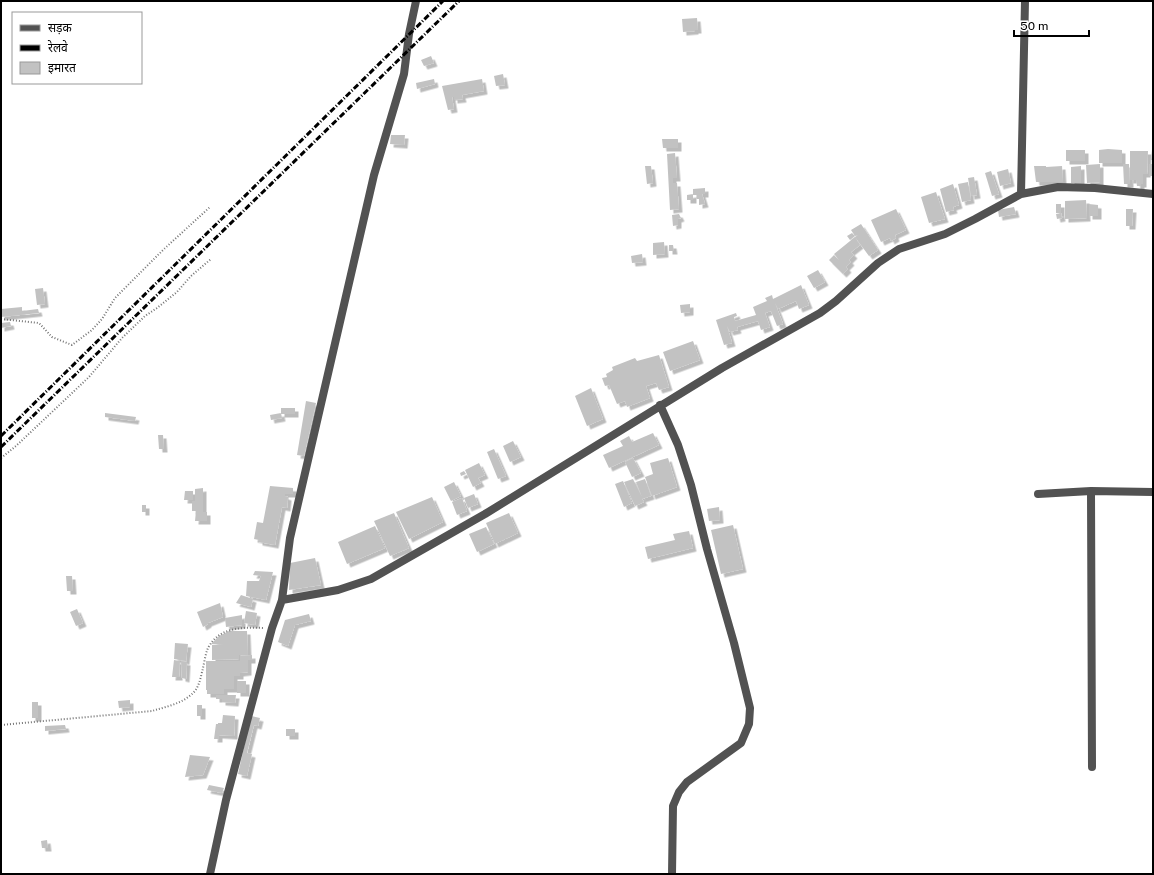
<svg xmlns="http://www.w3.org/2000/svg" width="1154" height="875" viewBox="0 0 1154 875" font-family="'Public Sans','Noto Sans Devanagari',sans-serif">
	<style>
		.building { fill: #c2c2c2; filter: url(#shadow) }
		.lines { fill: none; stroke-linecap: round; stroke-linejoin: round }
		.path { stroke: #747474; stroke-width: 2; stroke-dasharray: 1 2; stroke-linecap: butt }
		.street { stroke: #525252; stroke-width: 8 }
		.rail { stroke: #000; stroke-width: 3; stroke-dasharray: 6 2 1 2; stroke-linecap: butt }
	</style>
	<defs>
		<filter id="shadow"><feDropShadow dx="3.5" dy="3.5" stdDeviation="0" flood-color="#0004"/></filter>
	</defs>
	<rect width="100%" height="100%" fill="#fff"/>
	<path class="building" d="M697,18L698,30H695V31L683,32L682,19Z
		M431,56L434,63L424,66L421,60Z
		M503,74L505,85L496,86L494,76Z
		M434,79L435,84L417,89L416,83Z
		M482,79L484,91L462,95L463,99L454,100V97H452L454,109L448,110L442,86Z
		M391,135H405L404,145L390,144Z
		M662,139H678V148H663Z
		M1108,149L1122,150V163H1099V150Z
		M1066,150H1085V161H1066Z
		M1152,150H1153V160H1151Z
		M1130,151H1148L1147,174H1143V184H1141V186H1137L1136,180H1130Z
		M675,153L677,178H673V183H677L679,209L670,210L667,154Z
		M1100,164V182L1087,183L1086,165Z
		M1123,164H1129L1130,184H1124Z
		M1149,164H1153V176H1149Z
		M645,166H651L653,183L647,184Z
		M1034,166H1046V176V167L1062,166L1063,182H1036Z
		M1081,166V183H1071V167Z
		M1008,169L1011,183L1000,186L997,172Z
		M991,171L999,194L992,196L985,173Z
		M974,177L977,195L971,196L968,178Z
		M968,182L971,200L962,202L958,184Z
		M953,184L959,205L953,207L954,210L946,212L940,189Z
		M705,188V194H702L705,204L699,205V199H697V195H693V189Z
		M936,192L945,219L929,223L921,197Z
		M693,194V200H687V195Z
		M1086,200L1087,218L1065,219V201Z
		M1056,204H1061V213H1056Z
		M1089,204L1098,205V216H1089Z
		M1014,207L1016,214L999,217L998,210Z
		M896,209L906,230L895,235L896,238L891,241L890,238L881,242L871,220Z
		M1126,209H1133L1132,226H1126Z
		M1061,213L1062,218L1057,219L1056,214Z
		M679,214L681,218L678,219V225L673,226L672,215Z
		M861,224L878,250L869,256L855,237L858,235L855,236L851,230Z
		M852,233L855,236L850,240L847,236Z
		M855,237L860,245L851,252L854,255L849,260L851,262L846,267L848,269L843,274L829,260L834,255L839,260L834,254Z
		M664,242L665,254L653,255V243Z
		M669,245H673L674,251H669Z
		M642,254L643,262L632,263L631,256Z
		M818,270L825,282L814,288L807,276Z
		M801,285L809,305L799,309L796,301L778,309L775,303L783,324L777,326L771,311L765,313L770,327L761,330L758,321L737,327L738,330L730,332L727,326L732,343L724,345L716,320L736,313L737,316L734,317L735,321L756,315L753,307L767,301L765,298L772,295L773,299Z
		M43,288L45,304L37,305L35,289Z
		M690,304V312L681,313L680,305Z
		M22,307V311L38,309L39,313L1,317V309Z
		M10,322L11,326L1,328V323Z
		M693,341L700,360L670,371L663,352Z
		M659,355L669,387L659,390L656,383L646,386L650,398L627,407L625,401L617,404L609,385L605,386L602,378L607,377L606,374L613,370L612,367L635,358L637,361Z
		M591,388L603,419L587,426L575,396Z
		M306,401L316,403L304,456L297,455Z
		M281,408H295V414H281Z
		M105,413L136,417L135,421L105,417Z
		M281,413L282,418L271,420L270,415Z
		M653,433L659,445L609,468L603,455L623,446L620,441L629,436L632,442Z
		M158,435H163L164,449H159Z
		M513,441L521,457L510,462L503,446Z
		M494,449L506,476L498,479L487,452Z
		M633,458L641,473L632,477L625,462Z
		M668,458L677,487L652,496L645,477L653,474L650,463Z
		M479,463L485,475L478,478L481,483L473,487L465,470Z
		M464,471L466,474L461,476L460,473Z
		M633,479L642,497L636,482L645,479L651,496L642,499L644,502L635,506L624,482Z
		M623,481L632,503L624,507L615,484Z
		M454,482L461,496L451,501L444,487Z
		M270,486L293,488V494H285V496L288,497L287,508L282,507L275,545L259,542V540L254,539L257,522L263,523Z
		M203,488V512H207V521H195L196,511H192V501H195V489Z
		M185,491H193V500H184Z
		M474,494L478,504L468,508L464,498Z
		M432,497L443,522L409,539L396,512Z
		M462,498L467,511L457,515L452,502Z
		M142,505H146V512H142Z
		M719,507L720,520L709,521L707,509Z
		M394,513L409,548L390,556L374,521Z
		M509,513L518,533L495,544L486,523Z
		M733,525L743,569L721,574L711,530Z
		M375,526L385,548L347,564L338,542Z
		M486,527L494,544L477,552L469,534Z
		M689,531L693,548L648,559L645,547L675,540L673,534Z
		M315,558L321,585L289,590L290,563Z
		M255,571L273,572L266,600L246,596L247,581H259L261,576L253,575Z
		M66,576H72L73,591H67Z
		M241,595L253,599L251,607L236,603Z
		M220,603L223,617L208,623V624L203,627L197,612Z
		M77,609L83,623L76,626L70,612Z
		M246,611L257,613L255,625L244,623Z
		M309,614L311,621L295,625L288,646L278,642L285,620Z
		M242,615V625L226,627L225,618Z
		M229,631H247L248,655H239V659L212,660V645H223L211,644L219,636Z
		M175,643L188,644L186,661L174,659Z
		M252,655V660H248V672L240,673V676H234V689H224V694H207V690H206V661H240V656Z
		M174,660L180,661L179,677H172Z
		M181,661L187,662L186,679L182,678Z
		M237,681H246V693H237Z
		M216,695H236L235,703L222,702V699H216Z
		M130,700V707L119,708L118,701Z
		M32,702H38V718H32Z
		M197,705H202V716H197Z
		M223,715L235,716L234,736L219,735V739H214L216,724H218V723H222Z
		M251,716L260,718L258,726L254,725L247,753L252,754L247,776L238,774Z
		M65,725L66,729L45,731V726Z
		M286,729H295V736H286Z
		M190,755L210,757L203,775L185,777Z
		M209,785L224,788L222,793L207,790Z
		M47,840L48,848H42L41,841Z"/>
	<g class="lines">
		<path class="path" d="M1,319L39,323L52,337L72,345L92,330L102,319L115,298L163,250L210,207
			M1,458L16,446L89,377L122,338L145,316L157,308L177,292L191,276L211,259
			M1,725L152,711C165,707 181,704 192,694C198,689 200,681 202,672C204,665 205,655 208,648C219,627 242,627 263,628"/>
		<path class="street" d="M1021,194L1025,1
			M660,405L678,445L691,485L707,549L734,643L750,708L749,724L741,743L687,782L679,792L673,806L672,874
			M1091,491L1092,767
			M1038,494L1091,491L1153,492
			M282,600L338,590L371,579L485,514L722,368L820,313L836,301L878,263L899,249L945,234L975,219L1021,194L1058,187L1095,188L1153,194
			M210,874L226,800L272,628L282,600L290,538L374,175L404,74L409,34L416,1"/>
		<path class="rail" d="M1,436L443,1
			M1,447L459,1"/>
	</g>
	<rect width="1154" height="875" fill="none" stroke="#000000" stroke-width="4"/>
	<rect x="12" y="12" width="130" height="72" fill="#ffffff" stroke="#999999"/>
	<rect x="20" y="25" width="20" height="6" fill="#525252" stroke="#999999"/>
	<text x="48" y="32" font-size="12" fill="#000000">सड़क</text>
	<rect x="20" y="45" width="20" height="6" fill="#000000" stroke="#999999"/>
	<text x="48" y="52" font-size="12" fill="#000000">रेलवे</text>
	<rect x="20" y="62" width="20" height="12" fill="#c2c2c2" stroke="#999999"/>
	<text x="48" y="72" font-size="12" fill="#000000">इमारत</text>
	<path d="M1014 30v6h75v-6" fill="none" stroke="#000000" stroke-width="2"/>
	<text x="1020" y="30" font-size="12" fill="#000000" stroke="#ffffff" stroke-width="3" paint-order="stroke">50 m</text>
</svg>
